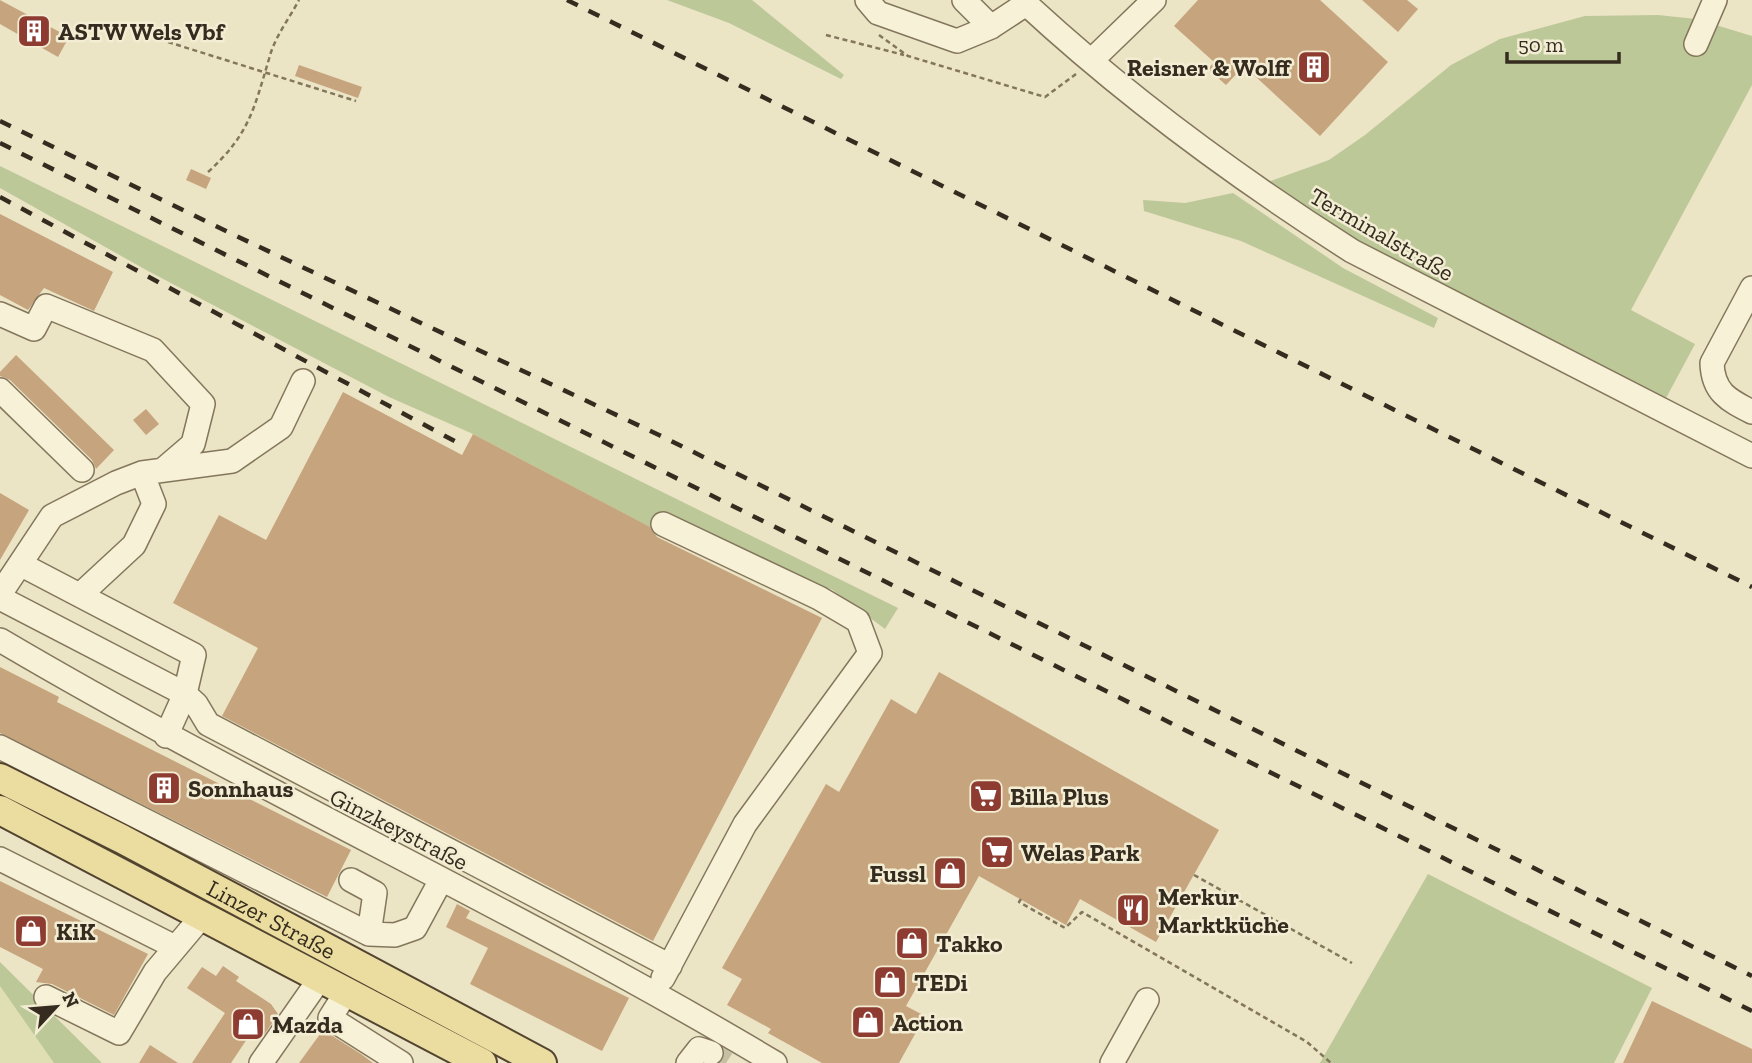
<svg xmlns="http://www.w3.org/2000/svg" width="1752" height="1063" font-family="'Zilla Slab',serif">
<rect width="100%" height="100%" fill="#ebe4c5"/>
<path fill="#e0deb3" d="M0,986L6,991L54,1063H0Z"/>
<path fill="#bdc899" d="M667,0H752L844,75L841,79L729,23Z
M1658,15L1696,19L1752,36V85L1631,310L1695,344L1665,400L1358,242L1265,183L1329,160L1365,135L1451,65L1500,39L1585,16Z
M0,166L898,608L885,629L831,589L789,580L663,511L653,529L473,434L389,397L148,271L0,188Z
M1233,193L1343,268L1438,318L1434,328L1241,241L1144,211L1143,200L1185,203Z
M1428,874L1652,988L1614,1063H1320Z
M0,962L102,1063H54L0,986Z"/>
<path fill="#c6a47d" d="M0,0L69,37L58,57L0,24Z
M1198,0H1320L1388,62L1320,136L1244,66L1226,85L1208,69L1214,62L1174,26Z
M1362,0H1407L1418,9L1398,32Z
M299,65L362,87L358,98L295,76Z
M191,169L211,178L206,189L186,180Z
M0,214L113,272L94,311L44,288L28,310L0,295Z
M16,355L114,450L96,469L92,460L10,380L0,376V372Z
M343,392L462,455L473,434L650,527L657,537L822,618L653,941L222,716L258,648L173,603L219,515L266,540Z
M146,409L159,424L146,435L133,420Z
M0,493L29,510L0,560Z
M0,667L59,697L57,702L351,850L327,897L0,733Z
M939,672L1219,830L1156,942L1080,899L1066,925L979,876L906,1006L925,1016L899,1063H822L768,1033L771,1029L727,1005L742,979L722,968L826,784L839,792L891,699L916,714Z
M0,881L148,954L114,1015L52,984L36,982L43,969L0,947Z
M457,904L470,911L466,918L629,998L602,1051L470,984L488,948L446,927Z
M223,966L239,977L236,981L271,1004L278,1014L262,1038L249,1036L231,1063H192L225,1013L187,988L202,967L216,976Z
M1652,1001L1752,1049V1063H1623Z
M323,1030L361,1054L373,1063H299Z
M150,1045L178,1063H139Z"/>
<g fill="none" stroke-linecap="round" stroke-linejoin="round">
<path stroke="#c7bfa4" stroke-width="23" stroke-dasharray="23 11" stroke-linecap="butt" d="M711,1053L726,1063"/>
<g stroke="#84765c" stroke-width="26">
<path id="minor" d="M867,0L878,13L957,41L991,27L1026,4
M964,0L991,27
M1022,0C1123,94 1236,177 1352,251L1752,456
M1696,44L1715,0
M1092,60L1154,0
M1752,288L1712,363C1713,392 1728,400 1752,412
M0,314L34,329L46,306L153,350L203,404L193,444L165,468
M0,390L82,470
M663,524L819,598L858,621L870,653L745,824L663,978
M20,564L194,655L185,694L166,736
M0,594L52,516L116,483L142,473L232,461L281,427L303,381
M80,595L134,545L154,504L142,473
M0,598L185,694L196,704L208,724L670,966
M0,640C254,790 523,912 775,1063
M0,747L369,934L395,935L415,928L441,880
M0,859L175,947
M351,880L375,893L369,934
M347,991L330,1018L401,1063
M46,997L119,1033L155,972L203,915
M261,1063L321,977
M688,1063L699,1049L711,1053
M1112,1063L1147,1000"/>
</g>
<g stroke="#524430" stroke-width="32">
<g id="major">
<path id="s1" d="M0,778L122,839L542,1063"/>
<path d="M0,810L482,1063"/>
</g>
</g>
<path stroke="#84765c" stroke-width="2.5" stroke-dasharray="5 3.5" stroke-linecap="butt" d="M826,35L904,55
M879,35L908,56L1045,97L1076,74
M168,42L356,101
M208,172C249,135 254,109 269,59C274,38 289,19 299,0
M1194,875L1352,963
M1021,899L1019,902L1065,928L1082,912L1307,1042L1331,1063"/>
<use href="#minor" stroke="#f6f1d7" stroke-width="23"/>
<use href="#major" stroke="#ebdd9f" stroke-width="28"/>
<path stroke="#352c1f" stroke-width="4.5" stroke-dasharray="12 12" stroke-linecap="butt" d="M567,0L1752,587
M0,121L232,234L659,435L1752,976
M0,143L1752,1011
M0,197L460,444"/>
</g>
<defs>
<g id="building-square" transform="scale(1.75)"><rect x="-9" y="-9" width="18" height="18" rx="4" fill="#8e3b31" stroke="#f3edd4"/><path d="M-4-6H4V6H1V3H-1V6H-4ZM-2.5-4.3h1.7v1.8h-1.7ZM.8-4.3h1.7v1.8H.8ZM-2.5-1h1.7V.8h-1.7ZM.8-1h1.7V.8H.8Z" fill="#fff"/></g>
<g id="supermarket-square" transform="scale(1.75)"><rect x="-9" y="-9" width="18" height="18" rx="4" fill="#8e3b31" stroke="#f3edd4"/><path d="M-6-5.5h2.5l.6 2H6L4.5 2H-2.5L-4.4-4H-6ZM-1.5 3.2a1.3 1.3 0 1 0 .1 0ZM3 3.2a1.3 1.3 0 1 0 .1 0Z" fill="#fff"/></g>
<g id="shop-square" transform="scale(1.75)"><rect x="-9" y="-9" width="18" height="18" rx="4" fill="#8e3b31" stroke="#f3edd4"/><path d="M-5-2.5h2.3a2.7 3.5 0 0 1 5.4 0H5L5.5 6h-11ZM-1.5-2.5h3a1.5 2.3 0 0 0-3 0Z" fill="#fff"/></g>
<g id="restaurant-square" transform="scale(1.75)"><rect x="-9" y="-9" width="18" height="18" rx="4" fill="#8e3b31" stroke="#f3edd4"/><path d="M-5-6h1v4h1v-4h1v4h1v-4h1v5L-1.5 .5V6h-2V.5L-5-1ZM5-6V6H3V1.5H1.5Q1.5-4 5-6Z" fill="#fff"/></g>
</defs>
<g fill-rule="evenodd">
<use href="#building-square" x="34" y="31"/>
<use href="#building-square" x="1314" y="67"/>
<use href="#building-square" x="164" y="788"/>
<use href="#supermarket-square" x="986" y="796"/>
<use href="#supermarket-square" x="997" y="852"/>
<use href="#shop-square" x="950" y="873"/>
<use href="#restaurant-square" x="1133" y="910"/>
<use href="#shop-square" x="31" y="931"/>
<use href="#shop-square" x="912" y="943"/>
<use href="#shop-square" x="890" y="982"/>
<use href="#shop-square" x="868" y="1022"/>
<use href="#shop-square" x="248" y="1024"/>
</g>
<g text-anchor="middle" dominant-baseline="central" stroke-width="5" stroke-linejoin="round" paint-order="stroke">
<g font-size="24" font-weight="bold" fill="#352c1f" stroke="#f3edd4" text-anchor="start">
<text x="58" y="31">ASTW Wels Vbf</text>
<text x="1290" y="67" text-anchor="end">Reisner &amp; Wolff</text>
<text x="188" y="788">Sonnhaus</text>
<text x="1010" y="796">Billa Plus</text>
<text x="1021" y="852">Welas Park</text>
<text x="926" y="873" text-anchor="end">Fussl</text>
<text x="1158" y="896">Merkur<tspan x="1158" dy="28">Marktküche</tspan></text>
<text x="56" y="931">KiK</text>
<text x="936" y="943">Takko</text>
<text x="914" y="982">TEDi</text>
<text x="892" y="1022">Action</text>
<text x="272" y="1024">Mazda</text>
</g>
<g font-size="24" fill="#352c1f" stroke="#f3edd4">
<text transform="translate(1382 234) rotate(30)">Terminalstraße</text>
<text transform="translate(399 829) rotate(27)">Ginzkeystraße</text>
<text stroke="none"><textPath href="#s1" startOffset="306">Linzer Straße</textPath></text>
</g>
</g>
<g transform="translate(56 1007) rotate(64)" stroke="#f3edd4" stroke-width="5" paint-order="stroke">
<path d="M0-5L12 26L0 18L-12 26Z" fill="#352c1f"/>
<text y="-10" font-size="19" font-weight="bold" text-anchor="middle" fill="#352c1f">N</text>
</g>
<path d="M1507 52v10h112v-10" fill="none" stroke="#352c1f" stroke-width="3.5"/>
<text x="1518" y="52" font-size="21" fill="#352c1f" stroke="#f3edd4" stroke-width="5" paint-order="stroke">50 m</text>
</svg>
